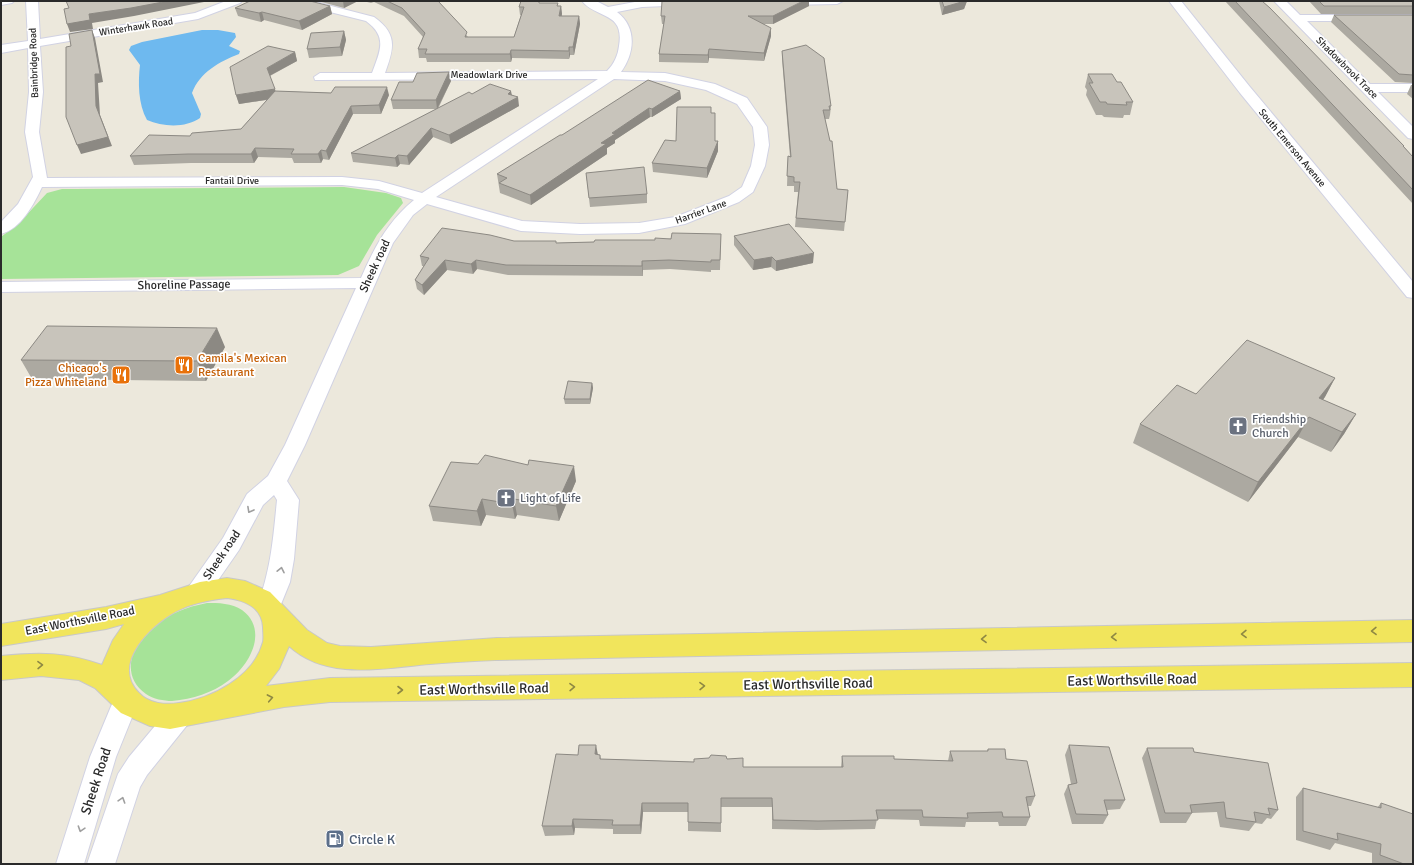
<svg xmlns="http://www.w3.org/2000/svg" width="1414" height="865" font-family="Signika,sans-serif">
<rect width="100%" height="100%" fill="#ece8dc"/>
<path fill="#a6e398" d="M344,187L386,193L401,198L403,203L377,235L359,266L338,275L1,279V237L18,224L47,193L62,189H75Z
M207,603C218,603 232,603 242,610C269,630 250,665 228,681C212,693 193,699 172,701C164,701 153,699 146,694C120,676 131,645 152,627C168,614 186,607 207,603Z"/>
<path fill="#6eb9ef" d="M202,30H218L235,33L236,37L229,46L240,51L239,54C219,62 200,72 192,93L201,114L200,118C186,128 163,127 147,120C138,104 138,82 140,65L129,50L131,46L142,42Z"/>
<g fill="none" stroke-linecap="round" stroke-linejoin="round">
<g stroke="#d1d2e3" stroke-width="2">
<path id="minor" d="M1,1H14L12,3L1,5Z
M26,1H38L40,39L195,13L226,1H242L240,3L198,19L40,46L43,92L39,132L47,178L342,177L379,181L422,193L598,79L315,80L314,77L320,73H372C380,51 388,37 366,21L294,3L292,1H312L374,17C398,34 394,48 385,73L607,71C614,64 618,55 619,46C625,11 596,19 582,1H596L608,7L640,1H695L694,4L690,5L642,7L617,12C637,27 635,53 621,72L665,73L715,84L747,98L767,127L769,145L765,166L753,192L739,202L685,224L639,233L580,234L521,231L427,204L413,215L393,243L305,445L287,481L299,500L294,559L290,582L277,614L269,616L261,614L257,607C271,569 273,540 277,500L274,495L263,505L239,550L205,599L197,601L189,599L185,592L223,538L247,494L268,476L285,445L356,288L1,292V282L361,278C374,248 388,221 414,200L378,189L342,185L42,187C34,204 21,229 1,234V222L18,204L33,177L25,132L29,92L28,48L1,53V45L28,41ZM614,79L665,81L706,90L737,104L753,127L755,145L751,166L742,187L729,196L675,217L639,223L580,224L522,221L436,197Z
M777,1H843L837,4L782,5L778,4Z
M1169,1H1181L1250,87L1413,282V298L1407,297L1240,93Z
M1274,1H1286L1300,15H1413V21H1307L1370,84H1413V92H1378L1413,127V139L1408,138Z
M126,689L135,692L139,700L116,757L84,864H56L90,757L117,692Z
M179,705L188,708L192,716L188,724L147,775L140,787L115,864H87L118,774L129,757L170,708Z"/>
</g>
<g stroke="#c8c8c8" stroke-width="2">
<path id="major" d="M227,578L245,581L270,592L307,630L327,643L340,646L371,647L497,638L1413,620V642L497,660C475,661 452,662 430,664C383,668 327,681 289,646L279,669L266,686L330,678L1413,663V687L330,702L284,707L170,729L150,726L121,713L95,688L79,680L41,676L1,680V656C39,652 66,652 102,665L113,640L124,624L106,629L1,646V624L106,607L160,595L200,582ZM227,598C244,600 262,607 263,627C263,632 264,638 263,642C254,677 211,699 179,703C166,705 149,704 139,693C111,665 148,627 175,612C191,603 209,600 227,598Z"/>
</g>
<use href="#minor" fill="#fff" fill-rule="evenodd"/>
<use href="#major" fill="#f1e55c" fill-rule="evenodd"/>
</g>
<path fill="#aca9a1" d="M318,1H358L344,8Z
M363,1H437L468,37H514L521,15H520L519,7L542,3L559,6H561L562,16H579L580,24L574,55H570L569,59L512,58L511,62H427L426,58H419L418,49L423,37L404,16L374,2L371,3Z
M939,1H967L964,9L942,15Z
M1225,1H1262L1404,146V147L1413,157V204Z
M1309,1H1413V14H1321Z
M330,6L332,14L302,30L264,20L261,22L238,16L235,8Z
M809,6L773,24H764L771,36L764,61L709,58L708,63L659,62V54L664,24H662L661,16Z
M1334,15H1413V83L1395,82L1331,22Z
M344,31L346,40L342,56L309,58L307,49Z
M782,51L831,106L830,115L829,119H825L837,189L848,190L844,231L795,227L798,192H794V186H787L788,156L790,157L782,59Z
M295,52L297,61L270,76L275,91L389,95L381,114H353L329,160L323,159L321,163H294L292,158L258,157L254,163H191L134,165L130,156L190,136L241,129L267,100L239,104L236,95Z
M1088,74L1117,82L1133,102L1130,115H1124L1123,118L1104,117L1102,115H1096L1086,95L1087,90L1085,87Z
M451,81L438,109L472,94L512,95L519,106L451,144L433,137L409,165L400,164L397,167L353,162L351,153L437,109H393L391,100L413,82Z
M1411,85H1413V99L1407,94Z
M680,91L681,99L652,117H650L615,140V143L607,148V154L531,205L500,193L497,174L562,135Z
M711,113L715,141H718V151L707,178L653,172L652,163L676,141Z
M586,173L647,194V203L590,207Z
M721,234L720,270H711V272L670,269L643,270V276L508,275L477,269L473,274L447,270L424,295L417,289L415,280L424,266H422L420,256L514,241H556V243L655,240Z
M734,236L813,263L776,271L771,267L753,270L734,245Z
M225,347L206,381L32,379L21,360Z
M1335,378L1323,400L1356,414L1344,434L1331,452L1298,437L1248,502L1133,443L1140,424L1196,394Z
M592,383L593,388L590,404H565L564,399Z
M576,481L559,521L517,515L515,519L486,515L481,526L433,521L429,506Z
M1069,745L1125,800L1120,809L1107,810L1108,815L1103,824H1072L1064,794L1068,785L1071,784L1065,755Z
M1147,748L1194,752L1278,810L1271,819L1267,818L1262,824L1255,823L1249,831L1220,827L1217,812L1192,813L1186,823H1160L1142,758Z
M988,749L1006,759L1035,796L1031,806H1028L1030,817L1026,826H999L998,822H966L965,827L920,826L919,820L877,819L875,829L817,830L772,829V807H721V832L688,831V812H643L641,834H613V829L575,828L574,835L545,836L542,826L578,755H600L601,759L694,762L727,759L743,767H841L842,756L894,759L948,761L950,751H987Z
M1303,788L1377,808L1381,803L1413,864H1372V853L1335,843L1330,850L1296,840V797Z"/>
<path fill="#8c8983" d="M168,1H209L134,16L92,23L93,29L70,32L67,24L89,14Z
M343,1H358L344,8Z
M803,1H809V6L773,24V16Z
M965,1H967L964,9L942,15L944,7Z
M330,6L332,14L302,30L299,21Z
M561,6L562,14L559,24V16Z
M262,12L264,20L261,22L259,13Z
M579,16L580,24L574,55L573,47Z
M771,28V36L764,61V53Z
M92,30L95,38L103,82L98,83L100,115L112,146L81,154L77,145Z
M344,31L346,40L342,56L340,47Z
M569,47L570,55L569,59Z
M709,49V58L708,63V55Z
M511,50L512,58L511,62L510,54Z
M295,52L297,61L269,76L267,68Z
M449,72L451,81L437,109L436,100Z
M387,87L389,95L381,114L379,105Z
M275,89L277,98L239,104L236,95Z
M511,91L513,100L518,97L519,106L451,144L449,135Z
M680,91L681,99L652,117V109Z
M351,106L353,114L329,160L326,151Z
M649,108L650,117L615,140V143L607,148V154L531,205L530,195L601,143L615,131Z
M431,128L433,137L409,165L407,156Z
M718,141V151L707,178V168Z
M255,148L258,157L254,163L251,154Z
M321,150L323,159L321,163L318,154Z
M398,155L400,164L397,167L395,158Z
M814,253L813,263L776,271V261Z
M772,257L771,267L753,270L754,260Z
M445,260L447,270L424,295L422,285Z
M476,260L477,269L473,274L471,264Z
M642,261L643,270V276L642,266Z
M217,328L225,347L206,381L197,361Z
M1335,378L1325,397L1309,418L1319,398Z
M592,383L593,388L590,404V399Z
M1356,414L1344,434L1331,452L1342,432Z
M1309,417L1298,437L1248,502L1258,482Z
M574,466L576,481L559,521L556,506Z
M482,499L486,515L481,526L477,511Z
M514,499L517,515L515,519L512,504Z
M596,745L598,755L595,754Z
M642,803L643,812L641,834L640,825Z
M573,819L575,828L574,835L572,826Z"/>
<path fill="#c8c4bb" stroke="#8c8983" d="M66,1H168L131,8L89,14L90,20L67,24L64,9L69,8Z
M250,1H310L330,6L299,21L262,12L259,13L235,8Z
M387,1H438L467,32L465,37H514L524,7H519L521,1H539V3H558L557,6H561L559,16H579L573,47H569V51L511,50L510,54H425L427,49H418L425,33L402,8Z
M662,1H803L773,16H748L771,28L764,53L709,49L708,55L659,54L665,16H661Z
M942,1H965L944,7Z
M1235,1H1262L1270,8L1404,146H1403L1413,157V190Z
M1319,1H1413V6H1324Z
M1334,15H1413V75L1399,74Z
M92,30L100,74H95L96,106L108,137L77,145L66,117V47L71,46L69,34Z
M344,31L340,47L307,49L311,33Z
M806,45L824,58L831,106H829L830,110H823L830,141H832L837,189L848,190L845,222L796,218L800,182H794V177L787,176L788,156L791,157L782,51Z
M268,46L295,52L267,68L275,89L236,95L230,67Z
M449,72L436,100H391L399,82H413L417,73Z
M1088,74H1112L1117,82H1121L1133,102H1126L1127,105L1107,104L1106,102H1100L1089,83H1093Z
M648,80L680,91L652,109L649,108L615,131L612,133L615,134L601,143L606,144L530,195L499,183L507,178L497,174L560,135H562Z
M490,84L511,91L508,94L518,97L449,135L431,128L407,156L398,155L395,158L351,153L469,92L472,94Z
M335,87H387L379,105L351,106L326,151L321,150L318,154H291L294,149L255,148L251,154H188L130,156L149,135L190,136L192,133L241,129L275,91L331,93Z
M677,107H711V113H715V141H718L707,168L652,163L665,140L676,141Z
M644,167L647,194L589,198L586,173Z
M789,224L814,253L776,261L772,257L754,260L734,236Z
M442,228L490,235L514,241H556V243L594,242L595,240H655V238L671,239L672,233L721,234L720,260H711V262L669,260L642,261V266L506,265L476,260L471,264L445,260L422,285L415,280L429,258L420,256Z
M47,326L217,328L197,361L21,360Z
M1247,340L1335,378L1319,398L1356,414L1342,432L1309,417L1258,482L1140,424L1177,385L1196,394Z
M568,381L592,383L590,399H564Z
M485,455L528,465L529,460L574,466L556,506L514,499L512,504L482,499L477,511L429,506L451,462L478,464Z
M579,745H596L595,754L600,755V759L694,762V759L709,758L711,755L726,756L727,759L743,758V767H843L842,756H894V759L953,761L950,751H988V749H1005L1006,759L1027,761L1035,796L1026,797L1030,817H1003L1002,812L967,813L968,818L923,817L922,810H876L878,820L818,821L773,820L772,798H721V823L688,822V803H642L640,825H612L613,820L573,819L572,826H542L556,754L578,755Z
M1069,745L1109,747L1125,800H1104L1108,815L1076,814L1068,785L1077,783Z
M1147,748H1193L1194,752L1268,763L1278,810L1268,808L1270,815L1254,812L1256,822L1226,818L1224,802L1190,805L1192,813H1165Z
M1303,788L1381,808V803L1413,814V864H1404L1380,855L1381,844L1337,833L1338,840L1303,831Z"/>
<defs><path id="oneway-chevron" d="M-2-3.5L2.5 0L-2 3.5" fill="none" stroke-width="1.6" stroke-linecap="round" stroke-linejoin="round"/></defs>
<g stroke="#9f9f9f">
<use href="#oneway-chevron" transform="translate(250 510) rotate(119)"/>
<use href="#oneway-chevron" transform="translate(281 570) rotate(-78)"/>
<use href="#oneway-chevron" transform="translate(122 800) rotate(-72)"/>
<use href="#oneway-chevron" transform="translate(81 829) rotate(108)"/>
</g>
<g stroke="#8e8843">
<use href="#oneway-chevron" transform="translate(1374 631) rotate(179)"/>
<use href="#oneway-chevron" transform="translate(1244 634) rotate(179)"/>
<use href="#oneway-chevron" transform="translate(1114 637) rotate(179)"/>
<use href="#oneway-chevron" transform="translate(984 639) rotate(179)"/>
<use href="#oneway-chevron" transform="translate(40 665) rotate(-1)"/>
<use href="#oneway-chevron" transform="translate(702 686) rotate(-1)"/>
<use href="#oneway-chevron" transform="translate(572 687) rotate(-1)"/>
<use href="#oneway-chevron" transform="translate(400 690)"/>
<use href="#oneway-chevron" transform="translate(270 698) rotate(-11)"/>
</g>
<defs>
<g id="restaurant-square" transform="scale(1)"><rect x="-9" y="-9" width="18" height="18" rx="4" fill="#e8710a" stroke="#fff"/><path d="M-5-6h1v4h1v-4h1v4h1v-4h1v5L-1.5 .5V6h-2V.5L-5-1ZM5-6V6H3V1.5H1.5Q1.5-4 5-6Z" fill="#fff"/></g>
<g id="church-square" transform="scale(1)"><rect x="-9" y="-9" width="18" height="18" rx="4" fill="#6b7280" stroke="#fff"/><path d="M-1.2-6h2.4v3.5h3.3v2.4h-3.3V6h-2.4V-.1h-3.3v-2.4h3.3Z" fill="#fff"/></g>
<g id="fuel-square" transform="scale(1)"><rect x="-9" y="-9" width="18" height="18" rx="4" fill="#5c6f8a" stroke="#fff"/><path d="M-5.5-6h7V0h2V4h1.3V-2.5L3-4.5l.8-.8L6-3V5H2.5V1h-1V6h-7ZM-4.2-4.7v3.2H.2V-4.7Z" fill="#fff"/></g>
</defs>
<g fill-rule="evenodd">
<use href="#restaurant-square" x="184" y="365"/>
<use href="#restaurant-square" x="121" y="375"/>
<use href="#church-square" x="1238" y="426"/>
<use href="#church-square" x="506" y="498"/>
<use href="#fuel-square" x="335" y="839"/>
</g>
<g text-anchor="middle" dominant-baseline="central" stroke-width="3.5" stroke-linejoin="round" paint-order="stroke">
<g font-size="10" fill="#2a2a2a" stroke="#fff">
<text transform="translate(136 27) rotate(-9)">Winterhawk Road</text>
<text transform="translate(34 63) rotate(-92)">Bainbridge Road</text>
<text transform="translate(1347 68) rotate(45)">Shadowbrook Trace</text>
<text x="489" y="75">Meadowlark Drive</text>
<text transform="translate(1292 148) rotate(50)">South Emerson Avenue</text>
<text x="232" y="181">Fantail Drive</text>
<text transform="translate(701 212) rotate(-20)">Harrier Lane</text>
</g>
<g font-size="12" fill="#2a2a2a" stroke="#fff">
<text transform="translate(375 266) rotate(-65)">Sheek road</text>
<text transform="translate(184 285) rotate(-1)">Shoreline Passage</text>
<text transform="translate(222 555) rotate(-56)">Sheek road</text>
<text transform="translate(80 621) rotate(-11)">East Worthsville Road</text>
</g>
<g font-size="12" fill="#c56008" stroke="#fff" text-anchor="start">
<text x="198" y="358">Camila's Mexican<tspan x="198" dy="14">Restaurant</tspan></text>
<text x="107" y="368" text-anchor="end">Chicago's<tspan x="107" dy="14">Pizza Whiteland</tspan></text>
</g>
<g font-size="12" fill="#5b616d" stroke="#fff" text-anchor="start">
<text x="1252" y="419">Friendship<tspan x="1252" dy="14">Church</tspan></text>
<text x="520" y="498">Light of Life</text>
</g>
<g font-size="14" fill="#2a2a2a" stroke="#fff">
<text transform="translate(1132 680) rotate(-1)">East Worthsville Road</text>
<text transform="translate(808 684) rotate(-1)">East Worthsville Road</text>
<text transform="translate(484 689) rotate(-1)">East Worthsville Road</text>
<text transform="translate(96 781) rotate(-72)">Sheek Road</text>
</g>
<g font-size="14" fill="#4e5e75" stroke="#fff" text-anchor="start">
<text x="349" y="839">Circle K</text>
</g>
</g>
<rect width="1414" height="865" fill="none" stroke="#2a2a2a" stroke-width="4"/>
</svg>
